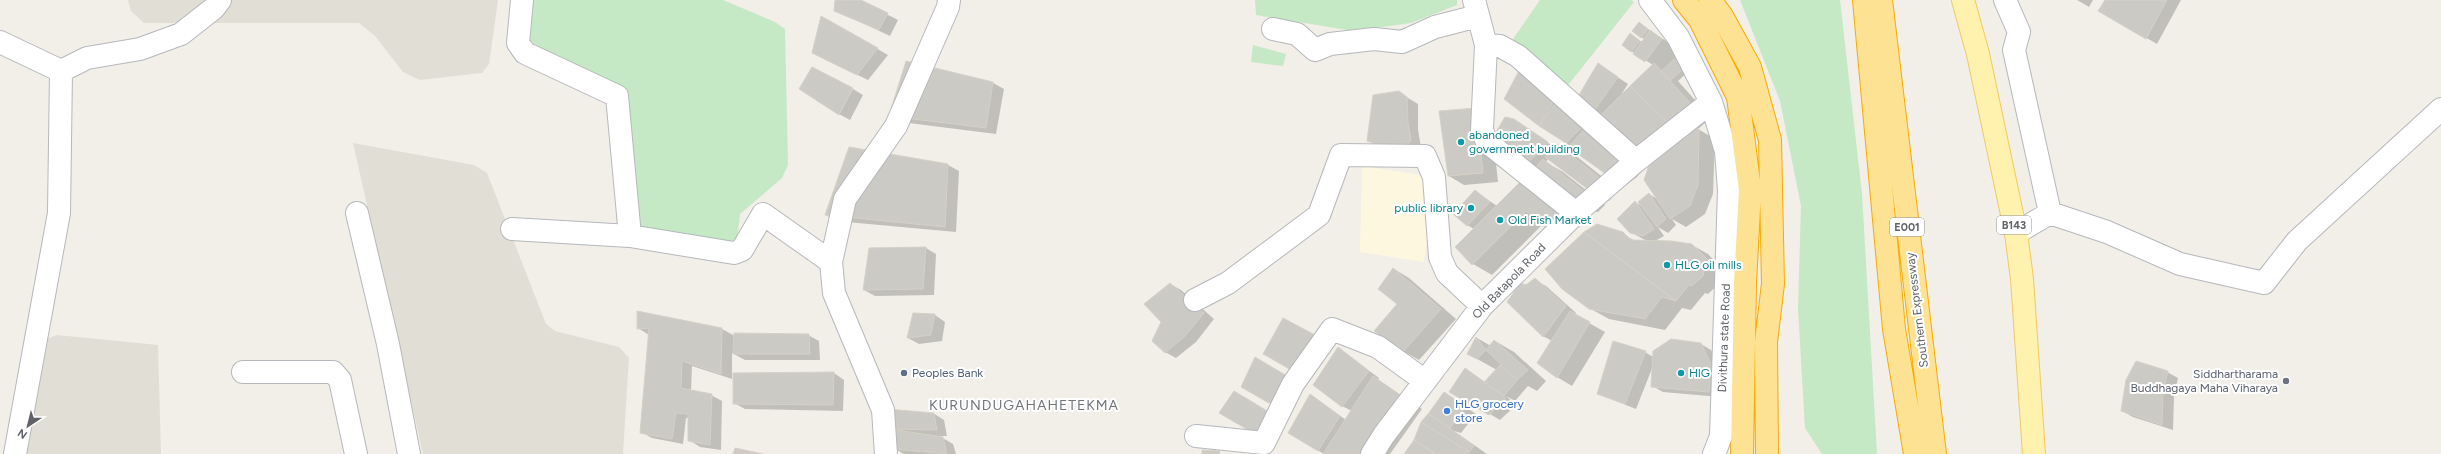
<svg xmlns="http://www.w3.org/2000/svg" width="2441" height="454" font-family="Figtree,sans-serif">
<rect width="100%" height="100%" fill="#f1efe8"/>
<path fill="#fef7e0" d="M1362,166L1434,177L1424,262L1360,252Z"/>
<path fill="#e1ded6" d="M128,0H498L489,64L482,73L420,80L403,72L375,36L359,23H144L131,11Z
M353,143L474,165L487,173L546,324L555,331L619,347L629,358L623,454H423Z
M57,335L158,345L161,454H26L46,339Z"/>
<path fill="#c5e8c5" d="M530,0H723L775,22L785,29L788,165L782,178L740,214L737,241L732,245L642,228L637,223L620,87L536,46L526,35Z
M1255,0H1457V5L1411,23L1353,31L1256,15Z
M1540,0H1631L1634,2L1565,89L1511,42Z
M1740,0H1840L1862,194L1877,454H1822L1805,428L1798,309L1801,206L1780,101Z
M1253,45L1286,54L1283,66L1251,62Z"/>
<path fill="#0003" d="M836,0H859L898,20L890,36L835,10Z
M2077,0H2093L2089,7Z
M2106,0H2181L2157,44L2100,11Z
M822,17L888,55L868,80L824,59Z
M1639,23L1669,43L1691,69L1678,81L1711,118L1698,129L1715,139L1713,194L1705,214L1686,227L1672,219L1676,225L1668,233L1658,227L1664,236L1655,241L1692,245L1708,254L1724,271L1719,284L1708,294L1705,293L1691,310L1682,308L1665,330L1609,319L1589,308L1622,233L1635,241H1647L1630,232L1635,202L1643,207L1649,194L1659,200L1652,160L1629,144L1602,115L1594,111L1598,64L1628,84L1619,98L1653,65L1631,51L1630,35L1642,42L1644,39L1633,31Z
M907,63L993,83L1004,89L996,134L901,122Z
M1521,69L1645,167L1637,177L1626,185L1607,173L1506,99Z
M853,89L863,95L850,120L839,114Z
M1398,92L1418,104V130L1421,147H1379L1368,140Z
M1491,118L1498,182L1464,185L1449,176Z
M1514,120L1554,147L1556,145L1576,156L1619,190L1609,201L1589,189L1549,158L1546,162L1563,172L1605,205L1598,212L1589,211L1527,164Z
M850,148L948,165L959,171L956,232L836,221L826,215Z
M1523,180L1580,223L1566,239L1543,224L1492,275L1473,264L1456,247L1474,229L1467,225L1475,191L1497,206Z
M926,248L936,254L934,295L875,296L864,290Z
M1394,269L1409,278L1456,319L1419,360L1403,351Z
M1535,280L1546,286L1576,313L1575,315L1605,332L1572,386L1557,377L1552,341L1543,336L1527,286Z
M1170,284L1181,290L1214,319L1196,342L1176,358L1165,352L1162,322Z
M638,312L722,329L735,336L808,335L819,341L820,360H745L732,353V379L692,366L691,391L711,395L722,401L721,450L700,447L689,440V418H686L683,444L652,438L641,432L649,335L638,328Z
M914,314L935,315L945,322L942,341L919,344L908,338Z
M1477,338L1491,346L1495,341L1514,352L1546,381L1537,391L1528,386L1515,401L1506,396L1516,405L1500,420L1451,391L1466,369L1485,382L1497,370L1468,354Z
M1701,344L1711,350L1722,372L1720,397L1663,392L1652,386L1653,366L1636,409L1598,394L1645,352L1653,357Z
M1338,348L1379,378L1378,380L1422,409L1390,454H1324L1289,433L1311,395L1346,420L1352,411L1342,406Z
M2167,372L2178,378L2174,397L2173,430L2133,417L2122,411Z
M834,373L844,380L843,411L745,409L734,403Z
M1297,383L1280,409L1243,387Z
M1445,393L1476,414L1461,433L1454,431L1487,454H1406Z
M887,410L933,413L944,420L947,436H939L953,444L956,454H904L895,449Z"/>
<path fill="#cccac5" stroke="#d6d1c6" d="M835,0H861L888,13L879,30L834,11Z
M2105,0H2167L2146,39L2098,11Z
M821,16L878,48L857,75L812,53Z
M1639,22L1648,29L1641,38L1632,31Z
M1650,30L1662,39L1645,62L1633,54Z
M1630,33L1640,41L1631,52L1622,45Z
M1678,56L1686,66L1670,81L1661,71Z
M906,61L993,82L986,128L889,116Z
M1598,63L1618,77L1594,111L1576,100Z
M1654,63L1693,106L1670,125L1630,86Z
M812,67L853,88L839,115L799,89Z
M1521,67L1559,92L1539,126L1504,99Z
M1630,86L1670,125L1644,148L1628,145L1598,118Z
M1399,91L1407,97L1408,123L1411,140L1402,152L1367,141L1373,95Z
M1556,102L1585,124L1566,143L1539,126Z
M1476,108L1483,173L1448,176L1439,111Z
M1505,117L1514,119L1548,142L1526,165L1493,137Z
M1686,126L1699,129L1698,185L1690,206L1670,219L1644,180L1651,159Z
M1587,127L1626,155L1606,174L1568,147Z
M1556,143L1601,179L1589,190L1545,157Z
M849,147L948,164L945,227L825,215Z
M1543,159L1586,193L1578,201L1532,171Z
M1523,179L1561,211L1546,228L1526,211L1472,265L1455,247Z
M1475,190L1490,202L1467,226L1453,214Z
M1649,193L1666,219L1657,227L1638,202Z
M1635,201L1654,229L1643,236L1630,233L1617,219Z
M1597,224L1623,232L1631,240L1671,241L1692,244L1709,261L1703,270L1704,275L1692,286L1689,285L1676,301L1584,232Z
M1584,232L1676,301L1662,297L1645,319L1589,309L1562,289L1545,269Z
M926,247L923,289L863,290L869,248Z
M1393,268L1441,309L1403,352L1374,331L1397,304L1378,289Z
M1535,278L1566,306L1543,337L1507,302L1520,283L1526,285Z
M1170,283L1204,313L1185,336L1165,353L1152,341L1161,322L1144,304Z
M637,311L722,328L721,374L682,361L681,388L712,394L710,445L688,441V414L676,413L672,439L640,433L649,328L637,329Z
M1570,311L1590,322L1557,378L1537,363Z
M913,313L935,314L931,335L907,338Z
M1283,318L1315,335L1293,371L1263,354Z
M734,333L809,334L810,354H733Z
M1476,337L1486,350L1477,359L1467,354Z
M1671,339L1701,343L1711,365L1709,392L1651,387L1653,351Z
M1494,340L1528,370L1517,380L1486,350Z
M1613,341L1646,351L1625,404L1597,394Z
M1338,347L1369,371L1342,407L1313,385Z
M1255,357L1287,376L1269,403L1241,387Z
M2136,361L2168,371L2163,391L2162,425L2121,411L2126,380Z
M1500,365L1517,380L1504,396L1484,382Z
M1465,368L1506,398L1489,415L1449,392Z
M834,372L833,405L733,404V373Z
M1373,376L1403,397L1363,454H1323Z
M1234,391L1269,412L1255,434L1219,413Z
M1444,392L1466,407L1450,428L1428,414Z
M1310,394L1340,416L1318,451L1288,433Z
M886,409L934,413L937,430L889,429Z
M1428,414L1444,424L1474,446L1469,452L1421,422Z
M1421,422L1469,452L1467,454H1436L1414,440Z
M889,429L943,437L947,454L894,449Z
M1414,440L1436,454H1404Z
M735,448L763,454H733Z
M1202,450L1220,451L1219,454H1202Z"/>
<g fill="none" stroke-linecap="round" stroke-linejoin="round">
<g stroke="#b5b8bc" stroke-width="24">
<path id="minor" d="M522,0L518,43L525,53L617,96L630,236
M1474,0L1486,45L1482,130L1487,142L1576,213
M1650,0L1678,37L1711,102L1726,151L1729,190L1721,436L1714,454
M2005,0L2019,32L2014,50L2050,213
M1273,29L1297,34L1315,50L1330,44L1374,39L1402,42L1435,27L1478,16
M0,42L61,71
M1486,45L1500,46L1518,56L1636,161
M357,213L388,344L409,454
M512,229L630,236L734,253L742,250L763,214L831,262
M2016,233L2050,213L2107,232L2180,264L2264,283L2297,241L2441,109
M1195,300L1228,283L1319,215L1341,155L1425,156L1434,177L1440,257L1447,273L1482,306
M243,372H333L340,380L356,454
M1196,436L1264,443L1293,384L1332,329L1378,347L1425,381
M15,454L59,213L61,71L87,58L140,49L181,34L214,8L220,0
M886,454L883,410L834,293L831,262L845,199L896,126L948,7L949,0
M1372,454L1384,435L1482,306L1576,213L1636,161L1711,102"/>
</g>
<g stroke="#f2c960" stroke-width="24">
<path id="major" d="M1963,0L1978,54L2016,233L2022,279L2034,454"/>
</g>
<g stroke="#f9ab00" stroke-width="24">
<path id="highway" d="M1684,0L1700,20L1738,97L1750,190L1745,283L1742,454
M1710,0L1722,16L1750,67L1770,140L1773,284L1766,342L1767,454
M1864,0L1894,329L1915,454
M1881,0L1935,454"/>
</g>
<use href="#minor" stroke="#fff" stroke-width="22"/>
<use href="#major" stroke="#fff2af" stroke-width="22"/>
<use href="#highway" stroke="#fde293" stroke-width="22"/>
</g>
<g fill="#0f9aa8" stroke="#fff" stroke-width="1.5">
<circle cx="1461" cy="142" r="4"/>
<circle cx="1471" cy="208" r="4"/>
<circle cx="1500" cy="220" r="4"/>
<circle cx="1667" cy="265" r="4"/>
<circle cx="1681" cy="373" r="4"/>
</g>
<circle fill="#5c6f8a" stroke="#fff" stroke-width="1.5" cx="904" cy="373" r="4"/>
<circle fill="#6b7280" stroke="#fff" stroke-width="1.5" cx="2286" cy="381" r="4"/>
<circle fill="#3f7fe0" stroke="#fff" stroke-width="1.5" cx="1447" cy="411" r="4"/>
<g text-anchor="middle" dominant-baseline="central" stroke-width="4" stroke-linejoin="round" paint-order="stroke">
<g fill="#fff" stroke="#8f9295" stroke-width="1">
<rect x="1997" y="216" width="34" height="18" rx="3"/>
<rect x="1890" y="218" width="34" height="18" rx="3"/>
</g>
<g font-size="11" font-weight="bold" fill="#5f6368">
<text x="2014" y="225">B143</text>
<text x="1907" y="227">E001</text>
</g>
<g font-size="12" fill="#0d838f" stroke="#fff" text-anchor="start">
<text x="1469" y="135">abandoned<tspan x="1469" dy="14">government building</tspan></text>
<text x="1463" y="208" text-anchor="end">public library</text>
<text x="1508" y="220">Old Fish Market</text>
<text x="1675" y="265">HLG oil mills</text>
<text x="1689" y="373">HlG</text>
</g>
<g font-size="12" fill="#5f6368" stroke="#fff">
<text transform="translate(1509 281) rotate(-46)">Old Batapola Road</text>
<text transform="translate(1917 310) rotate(-97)">Southern Expressway</text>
<text transform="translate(1724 338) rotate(-88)">Divithura state Road</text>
</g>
<g font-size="12" fill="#4e5e75" stroke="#fff" text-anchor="start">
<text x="912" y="373">Peoples Bank</text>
</g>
<g font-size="12" fill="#5b616d" stroke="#fff" text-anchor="end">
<text x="2278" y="374">Siddhartharama<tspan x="2278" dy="14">Buddhagaya Maha Viharaya</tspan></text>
</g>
<g font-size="12" fill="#366cbe" stroke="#fff" text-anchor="start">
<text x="1455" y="404">HLG grocery<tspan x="1455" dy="14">store</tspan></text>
</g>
<g font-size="14" letter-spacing="1" fill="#70757a" stroke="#fff">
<text x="1024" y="405">KURUNDUGAHAHETEKMA</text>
</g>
</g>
<g transform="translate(28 426) rotate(215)" stroke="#ffffff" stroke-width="3" paint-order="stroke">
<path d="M0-3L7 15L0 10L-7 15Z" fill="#5f6368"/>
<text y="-6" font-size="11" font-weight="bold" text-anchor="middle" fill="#5f6368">N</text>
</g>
</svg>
